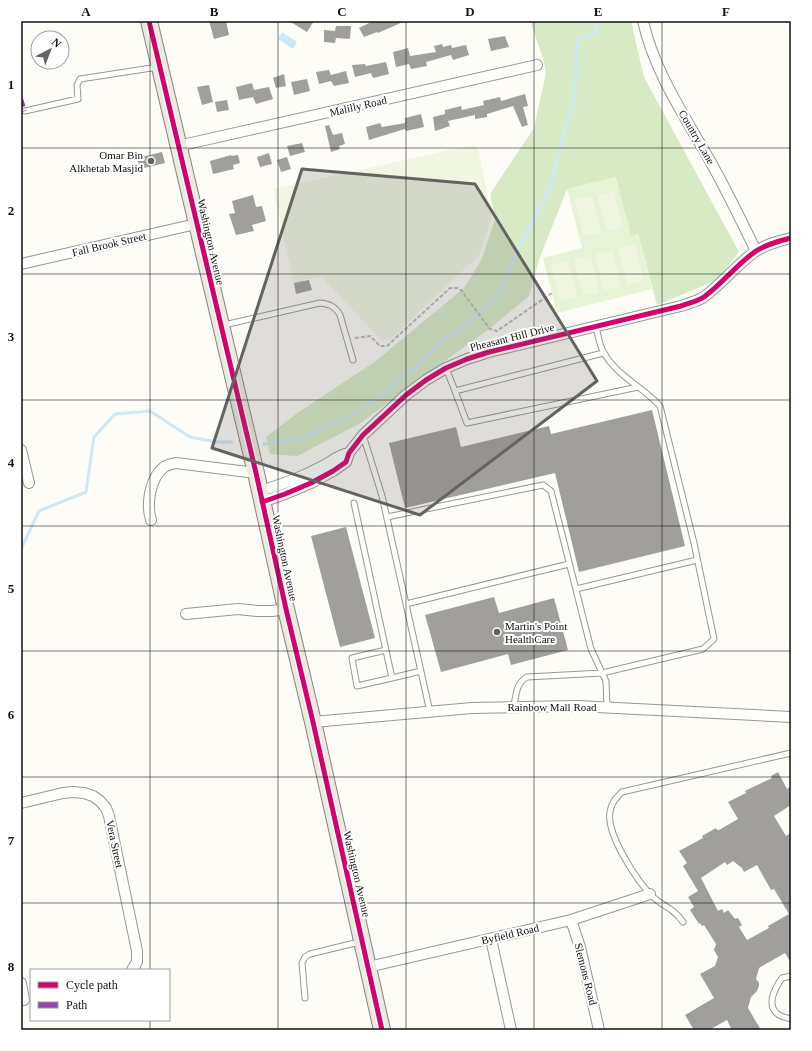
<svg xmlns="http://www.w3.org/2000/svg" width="812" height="1051" font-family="'Times New Roman',serif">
<rect width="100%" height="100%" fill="#fdfcf7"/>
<path fill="#e7f3d7" d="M616,177L631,235L638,234L652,289L557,313L543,258L582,248L567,189Z"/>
<path fill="#d8eac5" d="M530,21H631L644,77L739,252L717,280L657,305L638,234L631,236L616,177L567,189L540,257L529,296L493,326L359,424L297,456L270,454L266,437L296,414L376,361L464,288L482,259L495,219L490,194L534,128L546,73L543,58Z"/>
<path fill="#f0f6e1" d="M473,145L478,149L492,217L479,255L390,340L382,341L321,276L294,283L273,189Z
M614,191L623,227L607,231L597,195Z
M592,196L601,232L584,236L575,200Z
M635,245L644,281L627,285L618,249Z
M612,250L621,286L604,291L595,254Z
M591,256L599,292L583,296L574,260Z
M568,261L577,297L560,301L551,265Z"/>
<path fill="#cde8f7" d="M282,32L297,42L293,49L278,39Z"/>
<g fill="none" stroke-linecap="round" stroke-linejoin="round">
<path stroke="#cde8f7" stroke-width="3" d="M264,444L302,438L364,409L418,365L443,340L464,327L499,295L517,252L548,192L575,94L577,40L598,33L595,21
M21,549L39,511L86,492L94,437L115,414L150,411L190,437L216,442H232"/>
</g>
<path fill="#a19f9c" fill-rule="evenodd" d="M209,21H226L229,35L214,39Z
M289,21H314L307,32Z
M373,21H405L378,33L377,32L364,37L359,28Z
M336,26H351L350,39L336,38L335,43L324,42V30L335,31Z
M505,36L509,47L491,51L488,39Z
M442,44L443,47L451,45L452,48L466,45L469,55L453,60L451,55L426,62L427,66L411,69L409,64L396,67L393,52L408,48L410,56L436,52L434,46Z
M386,62L389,74L373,78L371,73L355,77L352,65L365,64L366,66Z
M329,70L331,75L346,71L349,83L334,86L331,81L319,84L316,72Z
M284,74L286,86L276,88L273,78Z
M307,79L310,91L294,95L291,82Z
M252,83L254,90L269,87L273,99L256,104L253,97L239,100L236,87Z
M209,85L213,102L202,105L197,87Z
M525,94L528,106L523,107L528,125L522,127L513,106L487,114V117L475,119V115L448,121L450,126L435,131L433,117L445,114V110L461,106L462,110L484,105L483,101L500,97L501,101Z
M227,100L229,110L217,112L215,102Z
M421,114L424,127L406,131L405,129L369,140L366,127L380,123L382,127L405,123V118Z
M329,125L333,135L342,133L345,144L339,146L340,149L331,152L325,126Z
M302,143L305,152L290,156L287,146Z
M162,152L165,163L140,169L137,158Z
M269,153L272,164L260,167L257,157Z
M231,155V156L238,155L240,163L233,165L234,169L213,174L210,161Z
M287,157L291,169L281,172L277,160Z
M253,195L256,207L262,206L266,221L252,225L254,231L236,235L229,214L235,213L232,201Z
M309,280L312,290L296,294L294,283Z
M652,410L685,546L579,572L555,473L405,508L389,443L456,427L461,447L549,426L551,434Z
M346,527L375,638L340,647L311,536Z
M494,597L499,613L554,598L568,650L511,665L508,654L441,672L425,615Z
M778,772L787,789L791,786V805L774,816L786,836L791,833V963L785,953L759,968L756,979L759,983V986L757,991L751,997L748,1008L761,1030H732L727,1020L709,1030H694L685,1015L714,998L700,974L715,966L718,957L714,950L716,944L704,925L702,926L700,923L699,924L690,910L694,907L688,897L698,891L683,866L687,863L679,851L703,838L702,836L716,828L717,830H719L738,819L728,802L746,793L745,791L772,778L771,776ZM733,861L742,868L744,872L757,865L771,890L774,889L789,914L768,926L769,928L747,940L739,927L742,925L738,918L735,919L728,910L724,913L722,909L718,911L701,878L725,862L727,865Z"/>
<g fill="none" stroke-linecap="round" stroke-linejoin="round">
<g stroke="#979795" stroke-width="7">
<path id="lane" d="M25,111L78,99L77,85L80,79L158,67
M224,325L320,303C329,304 335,306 340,315L353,360
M446,368L455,391L603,353
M455,391L467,423L638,387
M363,435L382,496L430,712
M354,503L392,678L421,671
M387,517L543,485L551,491L591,649L606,681L607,707
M576,589L697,560
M406,604L569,564
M386,650L352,658L357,686L392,678
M514,706C516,695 516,683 527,677L602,673L703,649L714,639L694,543L660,406C643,387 617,376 604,353C599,345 598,335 596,326
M683,922C673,907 663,907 652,896C637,881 606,834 610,812C611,803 616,798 622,792L791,753
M791,976L782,978C775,988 765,1006 779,1015C782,1017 788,1018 791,1019
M305,998L302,963L305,957L310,954L359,942"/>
</g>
<g stroke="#979795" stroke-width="12">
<path id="street" d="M643,21C654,71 684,115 709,159C726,189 741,220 756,251
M178,146L537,65
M21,264L196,224
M21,450L29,483
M260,491C281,485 302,477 321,467C331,462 338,455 349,453
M262,502L285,494L311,483L333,471L346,462L349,453L363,435L406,395L426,380L446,368L467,359L489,352L681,306C689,303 698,301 704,297C723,283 737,264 756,251C767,244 779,241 791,238
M151,520C146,504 150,478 164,467C167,465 172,464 176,463L256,473
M186,614L238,609L257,611H272L286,609
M313,722L472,708L577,706L791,717
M21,803L63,793L73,792L84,793L93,796L100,801L106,808L109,816L137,951V962L132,970
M571,920L580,947L599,1030
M491,939L511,1030
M368,967L571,920L650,894
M21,983L24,1000"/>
</g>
<g stroke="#858482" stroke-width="18">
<path id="primary" d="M149,21L256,473L286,609L313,722L382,1030"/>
</g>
<path stroke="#b9b9b8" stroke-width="2" stroke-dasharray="4 2" stroke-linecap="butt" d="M355,338L370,336L380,346H387L450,288H457L461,290L490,329L497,331L552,293"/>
<use href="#lane" stroke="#fffffe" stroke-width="5"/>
<use href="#street" stroke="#fffffe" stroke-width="10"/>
<use href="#primary" stroke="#ede9dc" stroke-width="16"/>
<path stroke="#8e44ad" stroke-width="4" stroke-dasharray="8 4" stroke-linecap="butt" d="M21,99L25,111"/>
<g stroke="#fff" stroke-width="8">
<path id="cycleway" d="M149,21L256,473L286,609L313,722L382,1030
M262,502L285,494L311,483L333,471L346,462L349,453L363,435L406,395L426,380L446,368L467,359L489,352L681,306C689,303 698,301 704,297C723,283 737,264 756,251C767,244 779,241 791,238"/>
</g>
<use href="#cycleway" stroke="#d6006c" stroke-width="5"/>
</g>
<path fill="#646362" fill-opacity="0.2" stroke="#646362" stroke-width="3" stroke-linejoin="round" d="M302,169L475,184L597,381L420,515L212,448Z"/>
<path fill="none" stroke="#111" stroke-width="1" stroke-opacity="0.55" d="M150,21V970M278,21V1030M406,21V1030M534,21V1030M662,21V1030M21,148H791M21,274H791M21,400H791M21,526H791M21,651H791M21,777H791M21,903H791M150,1020V1030"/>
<g fill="#646362" stroke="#fff" stroke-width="1.5">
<circle cx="151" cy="161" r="4"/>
<circle cx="497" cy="632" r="4"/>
</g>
<g text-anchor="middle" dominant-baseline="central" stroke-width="4" stroke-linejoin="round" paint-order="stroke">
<g font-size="11" fill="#111" stroke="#fff">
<text transform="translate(358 106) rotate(-13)">Malilly Road</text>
<text transform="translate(697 137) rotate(60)">Country Lane</text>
<text transform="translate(211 242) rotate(77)">Washington Avenue</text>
<text transform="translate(109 244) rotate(-13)">Fall Brook Street</text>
<text transform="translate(512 337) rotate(-14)">Pheasant Hill Drive</text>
<text transform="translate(285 558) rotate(78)">Washington Avenue</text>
<text x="552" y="707">Rainbow Mall Road</text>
<text transform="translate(115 844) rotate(78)">Vera Street</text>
<text transform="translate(357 874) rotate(77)">Washington Avenue</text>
<text transform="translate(510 934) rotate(-13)">Byfield Road</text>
<text transform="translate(586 974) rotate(76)">Slemons Road</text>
</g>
<g font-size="11" fill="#111" stroke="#fff" text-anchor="end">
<text x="143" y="155">Omar Bin<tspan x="143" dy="13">Alkhetab Masjid</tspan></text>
<text x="505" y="626" text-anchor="start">Martin's Point<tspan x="505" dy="13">HealthCare</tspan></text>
</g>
</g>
<rect width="812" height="1051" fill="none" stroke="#ffffff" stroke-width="44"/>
<rect x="30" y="969" width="140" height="52" fill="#ffffff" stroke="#a0a0a0"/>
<rect x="38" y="982" width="20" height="6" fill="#d6006c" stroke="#a0a0a0"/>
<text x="66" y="989" font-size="12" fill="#111111">Cycle path</text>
<rect x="38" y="1002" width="20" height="6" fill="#8e44ad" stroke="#a0a0a0"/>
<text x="66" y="1009" font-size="12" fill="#111111">Path</text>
<g transform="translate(50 50) rotate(42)"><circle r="19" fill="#ffffff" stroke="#a0a0a0"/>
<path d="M0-3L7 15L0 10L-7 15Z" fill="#646362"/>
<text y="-6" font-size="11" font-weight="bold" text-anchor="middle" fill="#111111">N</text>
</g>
<rect x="22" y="22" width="768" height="1007" fill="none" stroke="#111" stroke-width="1.5"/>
<g font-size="13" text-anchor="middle" font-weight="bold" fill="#111">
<text x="86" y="16">A</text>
<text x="214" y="16">B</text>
<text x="342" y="16">C</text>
<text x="470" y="16">D</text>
<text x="598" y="16">E</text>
<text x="726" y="16">F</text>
<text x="11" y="89">1</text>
<text x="11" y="215">2</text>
<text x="11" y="341">3</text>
<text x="11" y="467">4</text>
<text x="11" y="593">5</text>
<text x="11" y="719">6</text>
<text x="11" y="845">7</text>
<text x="11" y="971">8</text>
</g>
</svg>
